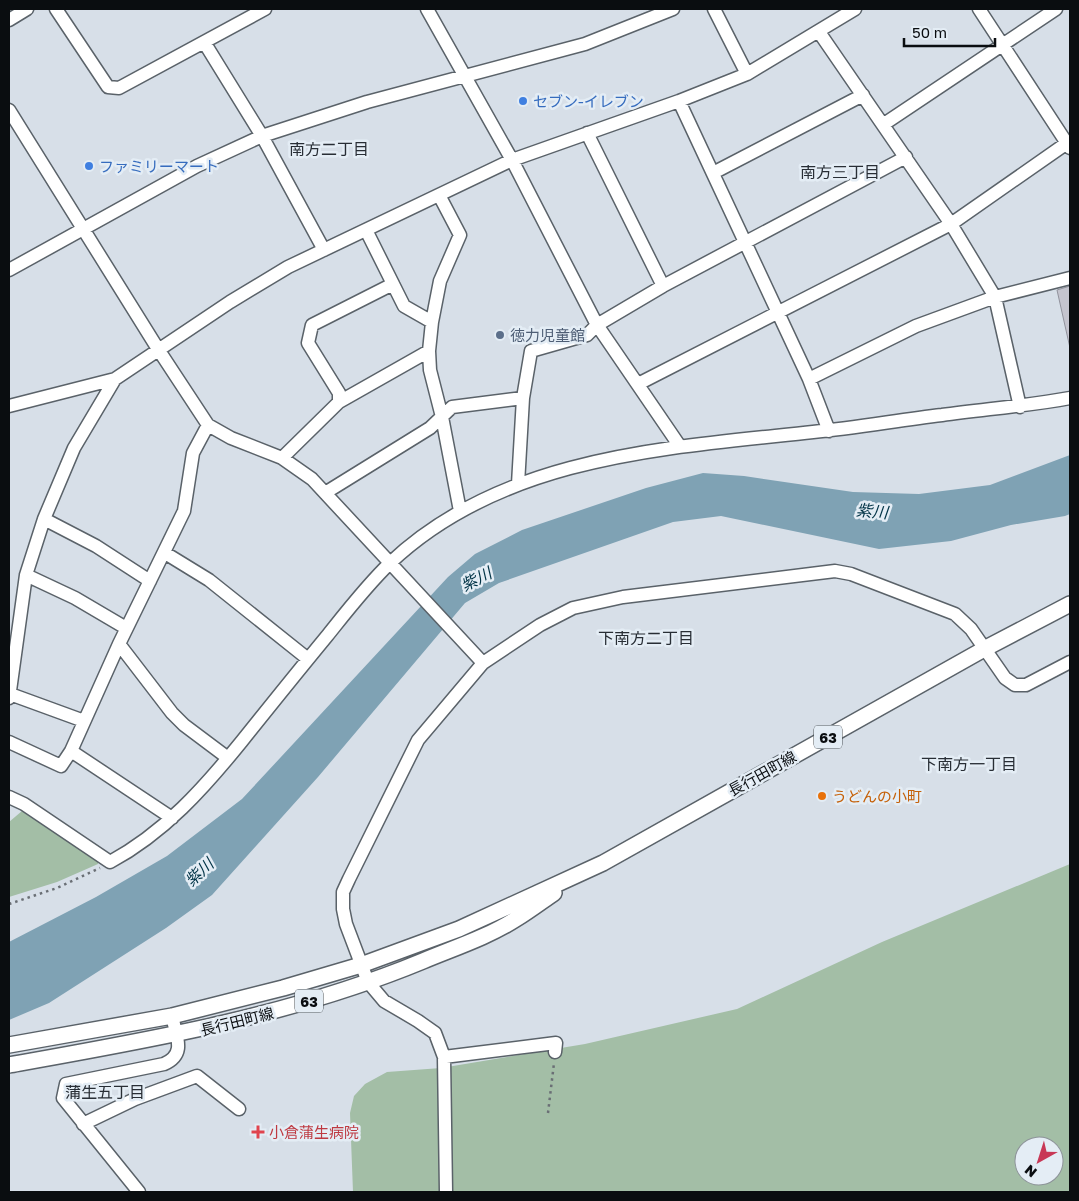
<svg xmlns="http://www.w3.org/2000/svg" width="1079" height="1201" font-family="'Golos Text','Noto Sans JP',sans-serif">
<rect width="100%" height="100%" fill="#d7dfe8"/>
<path fill="#a3bea6" fill-rule="evenodd" d="M22,811L98,860V864L57,882L9,897V822Z
M1070,864V1192H353L350,1113L354,1096L365,1084L387,1072L441,1068L585,1044L737,1009L882,942ZM1024,1146H1054V1176H1024Z"/>
<path fill="#7fa2b4" d="M1070,455V514L1065,516L1011,525L951,541L879,549L721,516L673,522L499,583L465,603L318,777L212,895L166,928L49,1003L9,1020V942L96,897L167,856L242,799L448,577L475,554L522,530L646,488L703,473L744,476L853,492L919,494L990,485Z"/>
<path fill="#c4c4ce" stroke="#91929c" d="M1070,286V348L1057,290Z"/>
<g fill="none" stroke-linecap="round" stroke-linejoin="round">
<g stroke="#5a6269" stroke-width="15">
<path id="minor" d="M56,9L108,87L119,88L265,9
M427,9L512,160L597,325L679,445
M714,9L747,74
M979,9L1070,148
M9,20L27,9
M819,32L951,224L995,297L1020,407
M204,42L262,136L324,250
M679,101L809,379L829,431
M9,110L158,349L208,425L231,438L282,458L312,479L483,663
M884,124L1056,9
M587,133L663,286
M713,173L863,95
M439,195L460,235L440,281L432,322L429,351L430,370L442,417L460,511
M366,230L404,306L432,322
M9,270L197,166L262,136L367,102L585,44L673,9
M809,379L916,326L995,297L1070,278
M638,384L951,224L1067,143
M339,402L429,351
M9,406L115,379L230,302L288,267L512,160L679,101L747,74L855,9
M282,458L339,402V393L308,343L312,325L393,284
M518,484L523,398L531,351L587,335L597,325L663,286L906,157
M325,493L430,428L452,407L523,398
M44,519L96,546L150,581
M165,553L209,580L308,659
M26,575L75,598L126,628
M119,644L172,713L184,725L228,758
M10,694L84,721
M9,698L26,575L44,519L74,448L115,379
M9,742L61,766L71,751L119,644L184,511L193,453L208,425
M71,751L172,818
M9,797L24,804L110,862C164,833 204,788 242,741C270,706 299,670 327,636C347,611 367,585 390,563C503,456 666,448 813,432C856,428 899,420 942,415C985,409 1027,406 1070,398
M444,1057L556,1043L555,1052
M83,1124L135,1099L197,1076L239,1109
M139,1192L63,1098L66,1084L164,1064C187,1054 176,1036 172,1016
M446,1192L444,1057L435,1033L418,1021L384,1001L368,982L346,924L343,909V892L349,879L418,740L483,663L540,625L573,608L623,597L835,571L851,574L955,614L971,629L1005,678L1015,685H1026L1070,662"/>
</g>
<g stroke="#5a6269" stroke-width="18">
<path id="major" d="M9,1045L172,1016L283,988L361,965L459,929L603,863L986,648L1070,604
M9,1065C150,1040 290,1016 423,961C454,948 488,937 516,919C529,911 541,902 554,893"/>
</g>
<path stroke="#6a6f75" stroke-width="2.5" stroke-dasharray="2.5 4" stroke-linecap="butt" d="M9,904L57,888L100,868
M548,1113L554,1063"/>
<use href="#minor" stroke="#fff" stroke-width="12"/>
<use href="#major" stroke="#fff" stroke-width="15"/>
</g>
<g fill="#3f7fe0" stroke="#e4edf5" stroke-width="2">
<circle cx="523" cy="101" r="5"/>
<circle cx="89" cy="166" r="5"/>
</g>
<circle fill="#5c6f8a" stroke="#e4edf5" stroke-width="2" cx="500" cy="335" r="5"/>
<circle fill="#e8710a" stroke="#e4edf5" stroke-width="2" cx="822" cy="796" r="5"/>
<path fill="#e0444e" stroke="#e4edf5" stroke-width="2" d="M255.5 1124.5h5v5h5v5h-5v5h-5v-5h-5v-5h5z"/>
<g text-anchor="middle" dominant-baseline="central" stroke-width="5" stroke-linejoin="round" paint-order="stroke">
<g fill="#e4edf5" stroke="#4b5055" stroke-width="1">
<rect x="814" y="725.5" width="28" height="23" rx="4"/>
<rect x="295" y="989.5" width="28" height="23" rx="4"/>
</g>
<g font-size="14" font-weight="bold" fill="#0a0d10">
<text x="828" y="737">63</text>
<text x="309" y="1001">63</text>
</g>
<g font-size="15" fill="#366cbe" stroke="#e4edf5" text-anchor="start">
<text x="533" y="101">セブン-イレブン</text>
<text x="99" y="166">ファミリーマート</text>
</g>
<g font-size="15" fill="#4e5e75" stroke="#e4edf5" text-anchor="start">
<text x="510" y="335">徳力児童館</text>
</g>
<g font-size="15" fill="#0a0d10" stroke="#e4edf5">
<text transform="translate(762 773) rotate(-29)">長行田町線</text>
<text transform="translate(237 1021) rotate(-14)">長行田町線</text>
</g>
<g font-size="15" fill="#c56008" stroke="#e4edf5" text-anchor="start">
<text x="832" y="796">うどんの小町</text>
</g>
<g font-size="15" fill="#be3a42" stroke="#e4edf5" text-anchor="start">
<text x="269" y="1132">小倉蒲生病院</text>
</g>
<g font-size="16" fill="#282e35" stroke="#e4edf5">
<text x="329" y="149">南方二丁目</text>
<text x="840" y="172">南方三丁目</text>
<text x="646" y="638">下南方二丁目</text>
<text x="969" y="764">下南方一丁目</text>
<text x="105" y="1092">蒲生五丁目</text>
</g>
<g font-size="16" font-style="italic" fill="#003346" stroke="#e4edf5">
<text transform="translate(872 511) rotate(5)">紫川</text>
<text transform="translate(476 579) rotate(-27)">紫川</text>
<text transform="translate(199 872) rotate(-43)">紫川</text>
</g>
</g>
<rect width="1079" height="1201" fill="none" stroke="#0a0d10" stroke-width="20"/>
<g transform="translate(1039 1161) rotate(219)"><circle r="24" fill="#e4edf5" stroke="#8d9399"/>
<path d="M0-4L9 19L0 12L-9 19Z" fill="#c83856"/>
<text y="-8" font-size="14" font-weight="bold" text-anchor="middle" fill="#0a0d10">N</text>
</g>
<path d="M904 38v8h91v-8" fill="none" stroke="#0a0d10" stroke-width="2.5"/>
<text x="912" y="38" font-size="15" fill="#0a0d10" stroke="#e4edf5" stroke-width="4" paint-order="stroke">50 m</text>
</svg>
